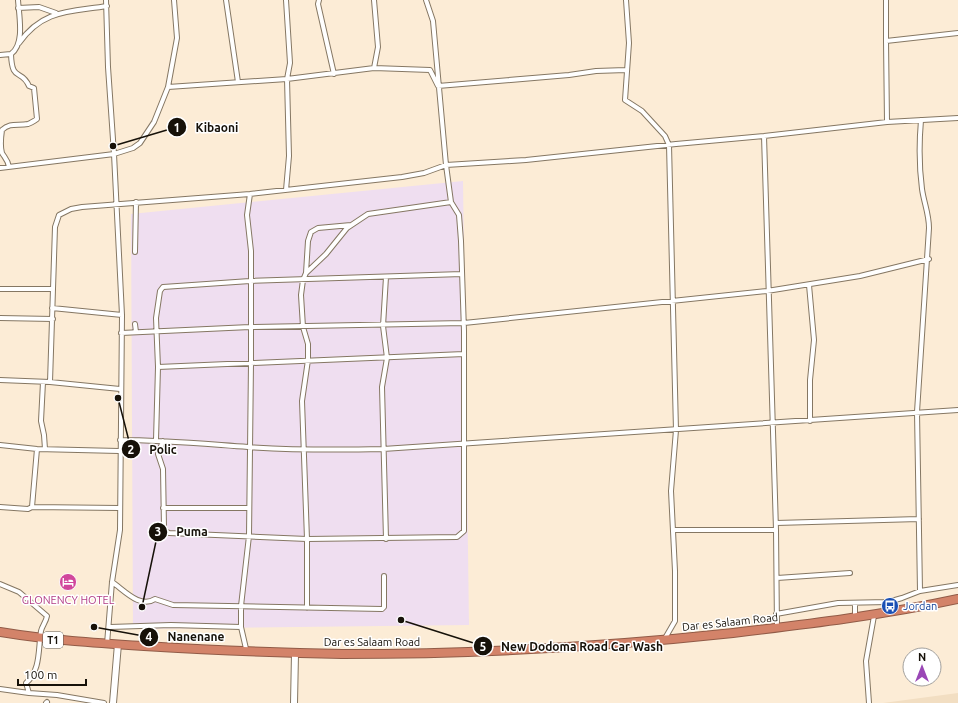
<svg xmlns="http://www.w3.org/2000/svg" width="958" height="703" font-family="Ubuntu,sans-serif">
<rect width="100%" height="100%" fill="#fcecd6"/>
<path fill="#efdef0" d="M463,181L469,625L133,629L131,214Z"/>
<path fill="#f2dec2" d="M958,693V703H883Z"/>
<g fill="none" stroke-linecap="round" stroke-linejoin="round">
<g stroke="#857763" stroke-width="6">
<path id="street" d="M106,0L108,67L114,154L122,315L120,530L112,582L107,644
M226,0L238,82
M319,0L318,4L334,74
M374,0L378,47L374,68
M626,0L629,43L625,100L642,111L665,136L669,145L676,430L671,491L675,571V621L664,640
M886,0V41L958,33
M18,8L39,7L56,13
M886,41L887,122
M19,43C43,9 70,12 107,6
M0,55L11,54
M168,87L287,79L374,68L430,70L438,86L569,75L596,71L626,70
M764,136L776,530L777,628
M9,167C8,160 5,158 2,153C0,146 1,137 2,130C10,122 18,126 28,124C31,123 34,121 37,119L34,88L29,86C21,68 12,83 11,54C25,44 19,16 18,0
M0,168L114,154L133,148L140,143L154,122L168,87L177,38L174,0
M286,190L289,156L287,79L290,63L286,0
M135,252L136,202
M306,273L326,254L347,228L368,214L451,202
M809,285L814,340L810,380V421
M0,289H53
M52,308L122,315
M0,318L53,319
M135,324L136,332
M121,333L250,327L464,323L767,291L860,276L929,259
M158,367L464,354
M0,380L50,382L120,389
M43,382L41,421L44,435L45,449
M50,382L55,227L59,215L71,209L82,207L250,194L402,177L424,173L446,165L526,160L676,144L764,136L887,122L958,118
M120,440C163,440 205,444 248,447C293,450 338,450 383,449L958,410
M156,440L158,367L156,318L160,291L163,287L250,281L462,274
M163,441L158,454L163,469L164,527L165,531L169,533L307,539L457,537L464,531V331L461,241L459,215L451,202L446,165L433,21L426,0
M0,445L37,449L119,451
M0,507L28,509L32,507L119,508
M32,507L37,449
M163,508H249
M776,523L919,519
M673,530H776
M386,539L382,387L387,358L383,326L386,277
M777,578L850,573
M112,582C124,590 140,609 155,599L173,605L382,609L384,607V576
M0,584L19,592L47,616C46,622 42,626 41,631C38,649 41,670 26,683L29,693L57,695L104,703
M920,591L917,412L929,228C929,214 924,203 922,189C919,166 919,143 921,120
M307,608V539L302,401L308,360V344L303,327L301,295L303,280L306,273L308,241L311,232L318,228L351,225
M776,614L838,603L888,602L902,598L920,591L958,585
M855,617V603
M110,627L171,625L241,627
M247,653L241,627V606L249,536L251,363V251L247,215L250,194
M0,689L29,693
M46,703L47,702
M869,703L866,661L874,616"/>
</g>
<g stroke="#857763" stroke-width="8">
<path id="secondary" d="M113,703L118,644
M294,703L295,654"/>
</g>
<g stroke="#915b47" stroke-width="10">
<path id="highway" d="M0,632C48,640 96,643 144,646C211,650 276,653 342,654C473,654 603,647 733,633C809,624 884,615 958,599"/>
</g>
<use href="#street" stroke="#fff" stroke-width="4"/>
<use href="#secondary" stroke="#fff" stroke-width="6"/>
<use href="#highway" stroke="#d38369" stroke-width="8"/>
</g>
<defs>
<g id="hotel-disc" transform="scale(0.9)"><circle r="9.5" fill="#d1479c" stroke="#fff"/><path d="M-6-4.5h1.5V1H6V5H4.5V3h-9V5H-6ZM-4 0a1.8 1.8 0 1 1 3.6 0ZM.5 0V-2.5h3Q6-2.5 6 0Z" fill="#fff"/></g>
<g id="bus-disc" transform="scale(0.9)"><circle r="9.5" fill="#1a4fb4" stroke="#fff"/><path d="M-5-6H5V4H4V6H2V4H-2V6H-4V4H-5ZM-3.5-4V0h7V-4ZM-3.5 1.2v1.5H-2V1.2ZM2 1.2v1.5H3.5V1.2Z" fill="#fff"/></g>
</defs>
<g fill-rule="evenodd">
<use href="#hotel-disc" x="68" y="582"/>
<use href="#bus-disc" x="890" y="606"/>
</g>
<g text-anchor="middle" dominant-baseline="central" stroke-width="3" stroke-linejoin="round" paint-order="stroke">
<rect fill="#fff" stroke="#5c5853" stroke-width="1" x="43" y="632" width="20" height="16" rx="3"/>
<g font-size="10" font-weight="bold" fill="#161109">
<text x="53" y="640">T1</text>
</g>
<g font-size="11" fill="#b23c85" stroke="#fff">
<text x="68" y="600">GLONENCY HOTEL</text>
</g>
<g font-size="11" fill="#164399" stroke="#fff" text-anchor="start">
<text x="903" y="606">Jordan</text>
</g>
<g font-size="11" fill="#161109" stroke="#fff">
<text transform="translate(730 622) rotate(-6)">Dar es Salaam Road</text>
<text x="372" y="642">Dar es Salaam Road</text>
</g>
</g>
<path fill="none" stroke="#161109" stroke-width="1.5" d="M113 146L177 127M118 398L131 449M142 607L158 532M94 627L149 637M401 620L483 646"/>
<g fill="#161109" stroke="#fff" stroke-width="1.5">
<circle cx="113" cy="146" r="4"/>
<circle cx="118" cy="398" r="4"/>
<circle cx="142" cy="607" r="4"/>
<circle cx="94" cy="627" r="4"/>
<circle cx="401" cy="620" r="4"/>
<circle cx="177" cy="127" r="10"/>
<circle cx="131" cy="449" r="10"/>
<circle cx="158" cy="532" r="10"/>
<circle cx="149" cy="637" r="10"/>
<circle cx="483" cy="646" r="10"/>
</g>
<g font-size="12" text-anchor="middle" font-weight="bold" fill="#fff">
<text x="177" y="132">1</text>
<text x="131" y="454">2</text>
<text x="158" y="536">3</text>
<text x="149" y="641">4</text>
<text x="483" y="651">5</text>
</g>
<g font-size="12" text-anchor="middle" font-weight="bold" fill="#161109" stroke="#fff" stroke-width="3" stroke-linejoin="round" paint-order="stroke">
<text x="217" y="132">Kibaoni</text>
<text x="163" y="454">Polic</text>
<text x="192" y="536">Puma</text>
<text x="196" y="641">Nanenane</text>
<text x="582" y="651">New Dodoma Road Car Wash</text>
</g>
<g transform="translate(922 667)"><circle r="19" fill="#ffffff" stroke="#a2a09d"/>
<path d="M0-3L7 15L0 10L-7 15Z" fill="#9a47b6"/>
<text y="-6" font-size="11" font-weight="bold" text-anchor="middle" fill="#161109">N</text>
</g>
<path d="M18 679v6h68v-6" fill="none" stroke="#161109" stroke-width="2"/>
<text x="24" y="679" font-size="12" fill="#161109" stroke="#ffffff" stroke-width="3" paint-order="stroke">100 m</text>
</svg>
